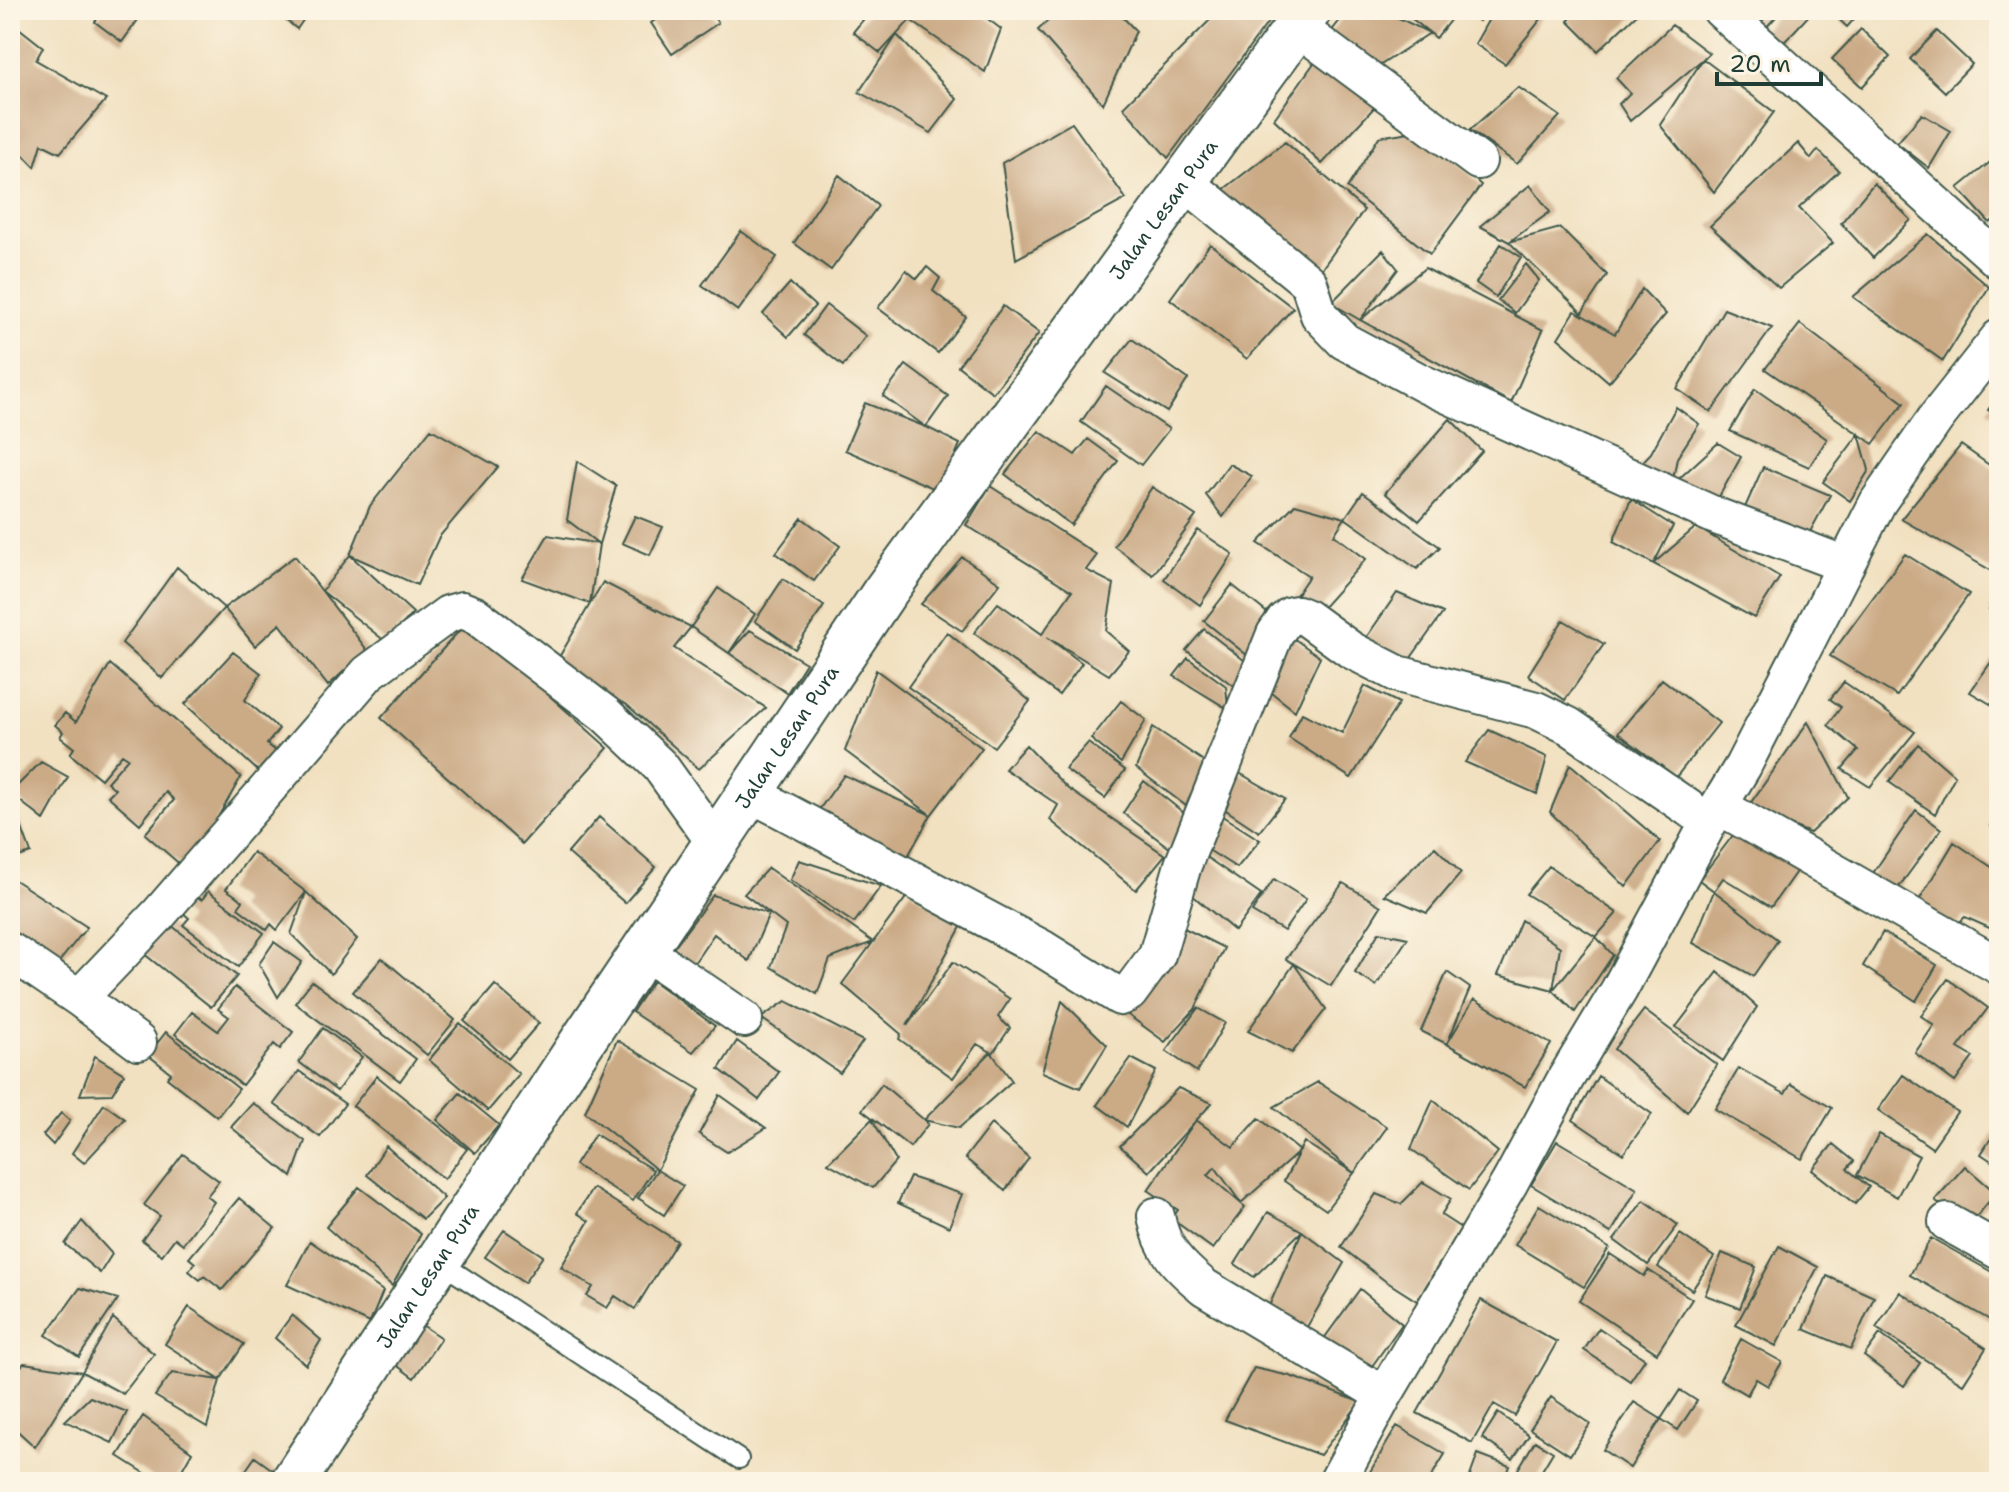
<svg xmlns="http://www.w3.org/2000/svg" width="2009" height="1492" font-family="'Shantell Sans',sans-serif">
<rect width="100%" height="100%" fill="#fcf5e5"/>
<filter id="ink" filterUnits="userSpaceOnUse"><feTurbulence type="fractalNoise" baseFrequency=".0125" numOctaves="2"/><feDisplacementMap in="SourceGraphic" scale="16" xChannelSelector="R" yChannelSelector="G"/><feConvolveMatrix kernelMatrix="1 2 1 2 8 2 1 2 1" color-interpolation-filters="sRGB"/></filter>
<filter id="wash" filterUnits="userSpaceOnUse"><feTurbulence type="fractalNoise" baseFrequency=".006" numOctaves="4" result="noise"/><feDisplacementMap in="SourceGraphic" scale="32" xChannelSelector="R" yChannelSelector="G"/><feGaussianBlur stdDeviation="1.8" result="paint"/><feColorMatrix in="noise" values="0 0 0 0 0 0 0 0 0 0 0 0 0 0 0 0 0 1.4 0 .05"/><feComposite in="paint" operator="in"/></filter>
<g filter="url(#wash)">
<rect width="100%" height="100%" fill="#f1e1c1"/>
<g id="blocks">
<path fill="#cbaa86" d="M103,10H145L122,42L95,22Z
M274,10H310L297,29Z
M670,10H709L718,23L672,54L651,23Z
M871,10H919L910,20L922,10H976L1001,29L985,72L910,20L880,53L853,32Z
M1060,10H1116L1136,31L1103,104L1038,30Z
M1220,10H1277L1168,158L1123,107Z
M1348,10H1382L1430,33L1401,10H1458L1436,38L1430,33L1376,68L1327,37Z
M1465,10H1487L1479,21Z
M1494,10H1537L1542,18L1505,64L1475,44Z
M1579,10H1641L1598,51L1568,21Z
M1738,10H1771L1758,26Z
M1782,10H1808L1811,13L1776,51L1764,30Z
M1829,10H1862L1847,27Z
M10,21L43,47L36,60L106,100L60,153L42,144L35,167L10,141Z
M1672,25L1709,53L1703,59L1774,112L1714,192L1660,125L1703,59L1630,121L1619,104L1630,93L1616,78Z
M1861,29L1890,57L1862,87L1832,59Z
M1937,31L1972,64L1945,92L1910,59Z
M897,35L957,99L931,133L859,92Z
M1314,63L1382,99L1322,164L1274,119Z
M1518,87L1560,116L1517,164L1470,130Z
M1922,114L1951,131L1929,168L1897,143Z
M1072,123L1126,199L1016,259L1002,163Z
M1422,130L1481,185L1430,254L1347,188L1379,137Z
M1285,142L1364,210L1318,274L1219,193Z
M1798,143L1811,159L1818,150L1839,171L1799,208L1833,243L1779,288L1710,226Z
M1999,155V215L1990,223L1958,188Z
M839,175L878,206L831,270L794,243Z
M1874,183L1911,220L1873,258L1841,223Z
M1530,185L1550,212L1509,242L1480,226Z
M1560,228L1607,275L1582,313L1509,242Z
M741,231L777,257L738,311L702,285Z
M1928,234L1989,287L1943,361L1853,297Z
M1210,244L1293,308L1247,359L1170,299Z
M1501,244L1521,257L1496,297L1476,283Z
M1383,250L1398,269L1360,320L1425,268L1543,330L1511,403L1360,320L1331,303Z
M1526,264L1539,280L1515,313L1498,300Z
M927,267L940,278L933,291L966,317L938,353L878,308L906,270L917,279Z
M790,283L815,306L788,337L763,314Z
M1642,289L1666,314L1609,382L1558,338L1575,311L1615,334Z
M826,305L866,336L843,366L804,335Z
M1003,306L1039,333L993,393L958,366Z
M1724,309L1772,328L1711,412L1677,389Z
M1800,324L1904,403L1873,444L1765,369Z
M1132,339L1188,379L1167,412L1105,373Z
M906,365L948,396L926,427L960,444L940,491L845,450L865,403L926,427L883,396Z
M1106,386L1169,429L1141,465L1081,422Z
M1755,389L1827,439L1809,467L1730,431Z
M1999,395V417L1988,410Z
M1676,407L1699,424L1677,458L1672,485L1718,443L1741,457L1716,502L1633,472L1651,453Z
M1450,419L1482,451L1419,521L1385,493Z
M431,429L498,467L439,537L417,585L350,555L413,613L386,642L322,591L350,555L370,506Z
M1039,431L1075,455L1088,439L1118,461L1071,525L1005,474Z
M1859,434L1869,470L1850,501L1823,482Z
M1961,445L1999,472V575L1901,519Z
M577,461L616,486L599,544L590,604L603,582L691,627L674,648L766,708L699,769L626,704L551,671L590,604L522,579L548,535L599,544L567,520Z
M1229,464L1252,476L1223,517L1206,495Z
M1763,467L1830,495L1805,541L1743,512Z
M990,486L1097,555L1086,570L1114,584L1106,631L1129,651L1109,675L1047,637L1082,663L1059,695L974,633L998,603L1042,634L1072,591L966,525Z
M1152,487L1196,516L1153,575L1114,546Z
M1363,492L1440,547L1417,569L1345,518Z
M1631,499L1673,526L1654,563L1696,527L1780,577L1754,618L1613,542Z
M1295,504L1345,518L1334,535L1366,559L1314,617L1292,601L1309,576L1258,543Z
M635,516L663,527L650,555L622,543Z
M802,518L840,546L814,581L776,553Z
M1198,530L1233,554L1200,605L1164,579Z
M1905,554L1969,594L1897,696L1830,656Z
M295,556L367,650L328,686L280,624L255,646L224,608Z
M962,557L1000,583L962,631L921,604Z
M177,567L224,608L162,678L122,643Z
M783,579L824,606L795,649L755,621Z
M1232,585L1276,620L1252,659L1204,621Z
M718,588L755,614L729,653L691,627Z
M1397,593L1443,613L1405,666L1359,648Z
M1999,596V617L1989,609Z
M1563,620L1604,644L1565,700L1528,675Z
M467,622L608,748L522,844L381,718Z
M1204,629L1249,664L1239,690L1186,650Z
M750,630L806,663L787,693L729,653Z
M947,632L1030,701L994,747L908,687Z
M1286,633L1320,657L1295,711L1257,681Z
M233,652L261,673L245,700L279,729L267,744L276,751L258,771L185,704Z
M1996,655L1999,658V709L1970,692Z
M1188,658L1226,686L1228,709L1174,676Z
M110,664L241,777L210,831L183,867L145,834L174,800L166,792L140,824L108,796L115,789L107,782L128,758L122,754L101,779L70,754L74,748L60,737L63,732L55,725L65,713L76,722Z
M876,670L982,748L931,815L845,751Z
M1662,679L1719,723L1676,777L1618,733Z
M1844,682L1915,732L1870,787L1842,769L1858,750L1828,725L1841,707L1830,699Z
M1365,686L1399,703L1351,778L1289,738L1302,713L1342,733Z
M1121,701L1146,720L1121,763L1091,739Z
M1808,722L1848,797L1810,833L1747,808Z
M1153,727L1214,768L1190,809L1136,768Z
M1489,730L1547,757L1537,794L1465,762Z
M1088,743L1125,770L1105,798L1065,769Z
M1918,744L1955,776L1935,814L1889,782Z
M1026,745L1067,788L1165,855L1136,890L1050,820L1058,805L1005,769Z
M41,762L68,777L44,820L10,793Z
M1570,764L1660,841L1626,887L1550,812Z
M1227,766L1285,799L1259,832L1211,800Z
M844,775L931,815L903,865L816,814Z
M1144,781L1189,817L1171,849L1123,813Z
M10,795L31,853L15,858L10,856Z
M1999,809V832L1990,826Z
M1916,810L1941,829L1891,898L1869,879Z
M1219,814L1260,840L1237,868L1202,846Z
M599,817L656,867L625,903L568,853Z
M1740,826L1800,866L1771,907L1723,878L1714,891L1699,880Z
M1954,842L1999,872V924L1994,930L1965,917L1952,929L1915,907Z
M1435,847L1461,873L1427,913L1384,895Z
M253,852L306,892L357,939L331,974L291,934L306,892L277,930L271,924L267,930L238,908L243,901L226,889Z
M1203,855L1261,895L1235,931L1179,884Z
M799,860L881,886L854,923L790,880Z
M1549,866L1617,913L1596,937L1613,955L1575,1012L1553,990L1498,975L1521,920L1560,947L1553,990L1596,937L1526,894Z
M768,868L873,942L830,959L817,994L771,967L786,926L744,894Z
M10,877L87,927L55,967L10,939Z
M1274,879L1306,899L1284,931L1252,912Z
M1343,883L1381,906L1331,986L1286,959Z
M208,891L264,933L238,967L183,925L189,918L181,911L194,894L202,900Z
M911,891L961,927L907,1026L953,962L1010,999L998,1017L1010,1028L993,1053L977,1044L953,1078L899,1039L901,1034L842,984Z
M1714,891L1778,940L1753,976L1693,943Z
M713,895L769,914L749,961L714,934L688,972L666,958Z
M163,919L237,976L211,1007L143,953Z
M1184,928L1224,948L1195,1009L1165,1042L1120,1009Z
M1379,932L1408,938L1376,986L1355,973Z
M1883,932L1937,965L1916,1001L1863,966Z
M274,942L302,962L278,997L259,964Z
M382,958L455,1020L427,1055L353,992Z
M1294,964L1326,1009L1292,1053L1248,1031Z
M1447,972L1470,988L1447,1044L1421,1031Z
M1718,972L1757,1007L1723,1061L1676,1027Z
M1948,979L1988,1008L1958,1048L1973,1057L1955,1082L1915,1053L1934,1025L1921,1016Z
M312,981L416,1059L400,1081L295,1003Z
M653,981L715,1026L693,1052L632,1012Z
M495,985L539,1023L508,1059L464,1021Z
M235,987L293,1032L280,1049L274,1044L242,1085L175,1034L192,1012L218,1031L229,1017L218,1009Z
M1474,999L1551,1044L1525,1087L1447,1044Z
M786,1001L863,1041L840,1073L761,1018Z
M1062,1001L1107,1045L1080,1088L1042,1072Z
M1198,1008L1225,1023L1197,1072L1166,1051Z
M1644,1010L1717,1065L1687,1112L1614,1049Z
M460,1023L519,1074L488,1111L429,1060Z
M323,1028L362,1057L337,1091L299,1062Z
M166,1032L239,1089L217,1117L167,1078L171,1073L148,1055Z
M617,1040L700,1090L657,1170L585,1112Z
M737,1041L779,1072L759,1100L719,1069Z
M991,1052L1012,1081L959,1128L924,1120L928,1124L910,1147L862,1110L882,1084L924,1120Z
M95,1056L124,1074L112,1094L80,1095Z
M1131,1058L1156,1071L1127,1127L1097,1105Z
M1739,1068L1785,1094L1791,1084L1832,1108L1802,1159L1715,1109Z
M299,1071L345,1104L320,1137L274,1104Z
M1903,1075L1957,1112L1932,1148L1878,1110Z
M377,1076L467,1149L444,1179L353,1106Z
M1598,1076L1652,1114L1623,1154L1573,1120Z
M1318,1082L1387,1127L1354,1173L1274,1107Z
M1178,1088L1212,1103L1149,1172L1120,1146Z
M460,1093L499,1125L475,1153L437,1120Z
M720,1095L766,1128L727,1152L699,1134Z
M1433,1100L1498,1152L1469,1190L1411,1149Z
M253,1103L305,1141L292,1177L231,1127Z
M104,1104L125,1119L84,1163L72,1153Z
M61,1113L70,1121L53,1145L43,1135Z
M1259,1118L1300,1151L1241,1203L1215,1167L1208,1175L1245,1207L1213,1249L1172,1219L1178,1210L1148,1190L1196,1120L1233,1147Z
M872,1119L896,1161L873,1188L828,1163Z
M991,1124L1029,1158L1005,1191L965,1158Z
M1999,1126V1166L1981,1154Z
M595,1134L653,1170L633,1201L575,1165Z
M1879,1134L1919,1156L1897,1197L1857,1175Z
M1557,1141L1637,1189L1611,1233L1531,1185Z
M1304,1142L1354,1173L1326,1210L1284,1181Z
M1833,1144L1854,1161L1847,1169L1869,1187L1855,1204L1812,1170Z
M386,1146L444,1198L423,1219L367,1175Z
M183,1154L219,1181L207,1196L214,1202L183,1244L175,1238L162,1255L142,1240L160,1216L144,1205Z
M1965,1166L1996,1193L1967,1228L1935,1200Z
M657,1170L683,1186L664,1215L638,1198Z
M910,1177L962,1194L949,1227L898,1203Z
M1423,1182L1451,1199L1441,1215L1461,1228L1417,1301L1384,1280L1341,1247L1376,1194L1401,1204Z
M359,1187L421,1234L392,1286L326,1227Z
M593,1188L677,1241L635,1309L615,1296L607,1308L587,1296L593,1287L561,1267L589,1221L577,1213Z
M239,1198L275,1228L222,1290L204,1276L200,1280L189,1271L195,1263L189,1258Z
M1644,1200L1678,1225L1648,1265L1614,1240Z
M1539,1205L1609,1248L1584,1287L1515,1245Z
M1268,1212L1302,1231L1254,1277L1235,1264Z
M82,1221L112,1254L100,1273L65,1244Z
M504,1230L543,1256L524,1283L485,1257Z
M1302,1231L1344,1263L1304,1332L1266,1313Z
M1680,1234L1714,1257L1692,1290L1658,1267Z
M1931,1238L1999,1276V1305L1990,1320L1910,1275Z
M310,1241L383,1291L370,1323L287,1285Z
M1779,1246L1818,1267L1776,1346L1736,1325Z
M1722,1253L1756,1267L1740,1308L1705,1295Z
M1610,1254L1644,1276L1648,1270L1692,1299L1657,1353L1579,1301Z
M1827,1276L1874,1297L1851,1349L1804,1329Z
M80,1288L118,1299L79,1357L46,1335Z
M1360,1289L1402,1324L1365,1376L1318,1347Z
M1900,1292L1986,1348L1963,1384L1876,1328Z
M1481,1300L1557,1342L1515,1416L1494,1404L1472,1443L1417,1413Z
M189,1307L244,1344L220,1380L165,1344Z
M292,1315L321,1340L306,1365L275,1338Z
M113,1318L154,1354L123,1394L82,1372Z
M422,1325L441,1338L414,1378L395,1364Z
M1599,1328L1645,1359L1630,1381L1584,1350Z
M1880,1334L1920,1363L1904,1386L1864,1356Z
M1741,1339L1782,1362L1768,1386L1756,1379L1747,1395L1720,1379Z
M24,1363L82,1372L35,1447L10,1424V1378Z
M1254,1368L1290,1376L1360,1402L1320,1455L1225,1420Z
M172,1373L220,1380L207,1427L155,1396Z
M1680,1390L1697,1401L1678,1430L1661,1419Z
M90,1397L127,1412L112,1443L65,1421Z
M1551,1397L1590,1424L1570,1455L1530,1429Z
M1634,1402L1661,1419L1630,1468L1603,1450Z
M1498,1413L1529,1435L1513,1459L1482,1438Z
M143,1416L192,1452L175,1482H159L118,1456Z
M1397,1426L1445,1454L1428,1482H1364Z
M1535,1441L1553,1452L1535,1482H1513L1511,1481Z
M1478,1454L1510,1466L1504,1482H1468Z
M255,1457L285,1479L283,1482H247L241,1477Z"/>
</g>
</g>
<g filter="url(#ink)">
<use href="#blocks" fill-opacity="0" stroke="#3e5649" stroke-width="2"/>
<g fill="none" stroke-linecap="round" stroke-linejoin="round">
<g stroke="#3e5649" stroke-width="22">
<path id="service" d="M438,1261L739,1459"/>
</g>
<g stroke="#3e5649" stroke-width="40">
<path id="minor" d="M1721,10L1999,261
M1297,27L1478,161
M1184,181L1309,283L1319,315L1344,341L1424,384L1716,516L1846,565
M750,793L1043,949L1120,997L1129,993L1157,955L1183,865L1275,634L1284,621L1291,615L1297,614L1307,618L1351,650L1398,674L1536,710L1569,726L1709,822
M1719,806L1999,966
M10,951L79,998
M644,951L744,1019
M138,1042L79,998L158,915L368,673L448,614L462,610L475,615L605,714L660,766L716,844
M1156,1216C1162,1250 1179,1266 1204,1287L1384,1395
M1947,1222L1999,1251
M1337,1482L1384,1395L1510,1182L1566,1078L1619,990L1709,822L1743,766L1878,502L1936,418L1999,338"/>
</g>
<g stroke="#3e5649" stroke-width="48">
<g id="tertiary">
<path id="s1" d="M293,1482L584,1039L884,593L1309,10"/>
</g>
</g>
<use href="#service" stroke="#fff" stroke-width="18"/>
<use href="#minor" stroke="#fff" stroke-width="36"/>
<use href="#tertiary" stroke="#fff" stroke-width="44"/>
</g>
</g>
<g text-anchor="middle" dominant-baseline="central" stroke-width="6" stroke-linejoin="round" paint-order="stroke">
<g font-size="20" fill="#1f3d34" stroke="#fcf5e5">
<text stroke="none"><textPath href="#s1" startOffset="1542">Jalan Lesan Pura</textPath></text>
<text stroke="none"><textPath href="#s1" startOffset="894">Jalan Lesan Pura</textPath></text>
<text stroke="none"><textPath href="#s1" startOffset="246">Jalan Lesan Pura</textPath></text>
</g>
</g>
<rect width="2009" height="1492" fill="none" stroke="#fcf5e5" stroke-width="40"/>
<path d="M1717 72v12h104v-12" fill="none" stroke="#1f3d34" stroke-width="4"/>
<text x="1729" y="72" font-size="24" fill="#1f3d34" stroke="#fcf5e5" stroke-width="6" paint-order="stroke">20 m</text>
</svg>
